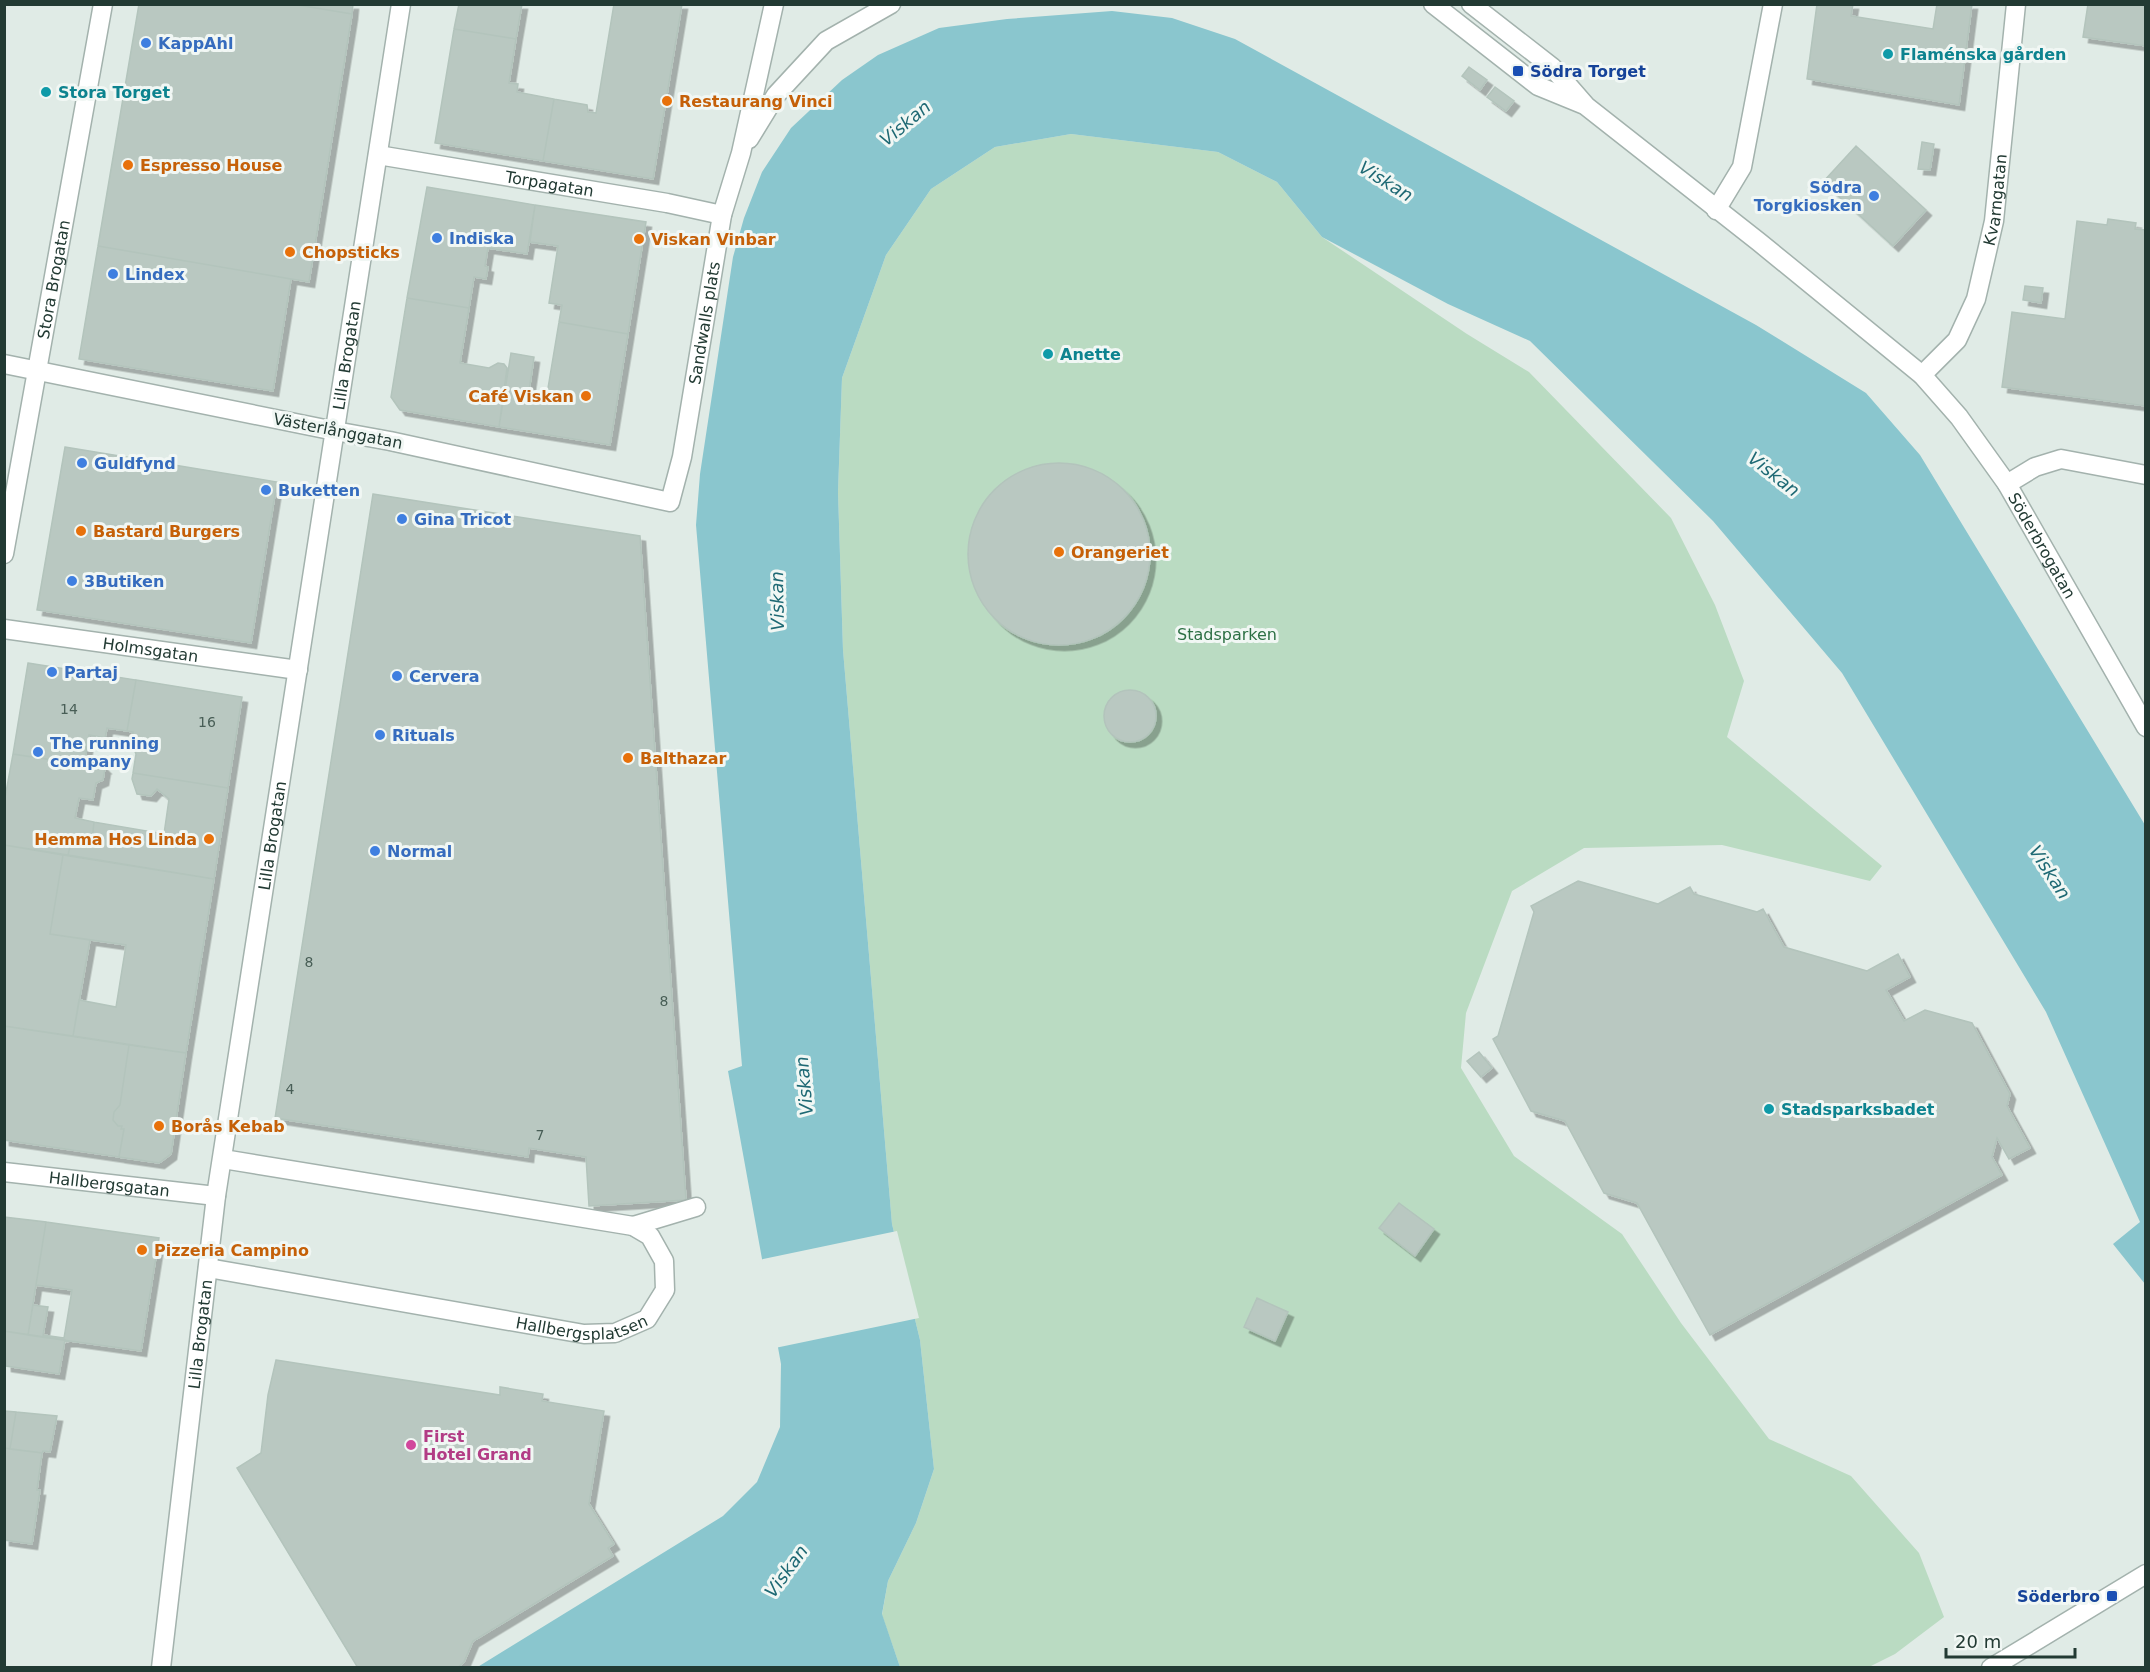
<svg xmlns="http://www.w3.org/2000/svg" width="2150" height="1672" font-family="'DejaVu Sans',sans-serif">
<defs>
<filter id="shadow"><feDropShadow dx="5.5" dy="5.5" stdDeviation="0" flood-color="#0004"/></filter>
</defs>
<rect width="100%" height="100%" fill="#e0ebe6"/>
<path fill="#badbc2" d="M1071,134L1218,152L1277,182L1322,237L1467,334L1529,372L1671,518L1715,605L1744,681L1727,737L1882,866L1870,881L1722,845L1584,848L1512,891L1466,1013L1461,1068L1514,1156L1622,1234L1681,1323L1769,1439L1851,1476L1919,1553L1944,1617L1895,1654L1869,1667H900L882,1615L888,1581L916,1523L934,1469L920,1340L892,1224L843,650L838,492L842,378L886,255L931,189L995,147Z"/>
<path fill="#8ac6ce" d="M1112,11L1172,18L1235,39L1756,325L1866,393L1920,455L2145,825V1284L2113,1244L2140,1222L2046,1012L1842,673L1713,521L1530,341L1448,304L1322,237L1277,182L1218,152L1071,134L995,147L931,189L886,255L842,378L838,492L843,650L892,1224L920,1340L934,1469L916,1523L888,1581L882,1614L900,1667L476,1668L723,1516L757,1482L780,1427L781,1364L728,1071L742,1066L696,525L700,474L733,257L744,218L762,172L791,128L842,80L878,55L939,28L1007,19Z"/>
<path fill="#e0ebe6" d="M897,1231L919,1318L775,1348L759,1260Z"/>
<path fill="#b9c8c1" stroke="#b3c4bc" stroke-width="1.5" filter="url(#shadow)" d="M139,4H292L352,14L309,282L98,246Z
M292,4H353L352,14Z
M459,4H522L516,39L454,29Z
M614,4H682L653,179L543,161L554,99L587,105L588,112L596,113Z
M1817,4H1853L1851,16L1933,29L1937,4H1972L1959,105L1807,79Z
M2088,4H2146V46L2083,37Z
M454,29L516,39L509,83L518,84L517,92L554,99L543,161L435,143Z
M1469,67L1487,80L1480,90L1462,76Z
M1495,87L1514,101L1506,111L1487,97Z
M1922,142L1934,144L1930,170L1918,169Z
M1856,146L1926,210L1893,246L1823,182Z
M427,187L535,205L527,254L488,248L485,266L488,267L486,279L474,277L469,308L407,298Z
M535,205L646,222L628,334L559,322L562,305L549,303L558,246L530,242Z
M2108,219L2136,223L2135,229L2146,230V406L2002,387L2012,312L2065,319L2077,221L2107,225Z
M98,246L291,279L273,391L79,359Z
M2025,286L2043,288L2041,303L2023,300Z
M407,298L469,308L460,363L489,368L498,363L504,364L507,368L499,427L400,410L391,397Z
M559,322L628,334L610,445L499,427L511,353L534,357L529,391L547,394Z
M65,447L277,482L251,643L37,610Z
M968 554a91 91 0 1 1 182 0a91 91 0 1 1-182 0Z
M373,494L640,536L686,1200L589,1206L586,1157L529,1148L528,1157L275,1118Z
M28,663L136,680L127,731L107,728L105,738L89,735L85,760L99,762L105,768L13,754Z
M136,680L242,697L228,788L133,773L136,754L131,742L133,732L127,731Z
M1104 716a26 26 0 1 1 52 0a26 26 0 1 1-52 0Z
M13,754L105,768L103,780L96,783L93,800L79,798L75,818L94,822L92,840L83,838L71,842L68,855L4,845V803Z
M133,773L228,788L214,879L68,855L71,842L83,838L92,840L94,822L164,834L169,799L157,789L151,796L137,794L132,779Z
M4,845L63,855L50,934L90,940L73,1036L4,1026Z
M63,855L214,879L186,1053L73,1036L79,1000L116,1007L126,945L50,934Z
M1578,881L1658,904L1690,887L1694,894L1757,912L1763,909L1784,947L1867,971L1898,954L1910,977L1886,990L1904,1021L1925,1010L1972,1023L2010,1094L2007,1106L2030,1148L2009,1159L1997,1138L1992,1157L2002,1175L1710,1335L1637,1203L1604,1193L1565,1121L1531,1111L1493,1039L1498,1036L1534,912L1531,906Z
M4,1026L129,1045L120,1105L114,1112L113,1120L118,1126H122L121,1129H124L119,1157L4,1140Z
M129,1045L186,1053L171,1154L159,1163L119,1157L124,1129H121L122,1126H118L113,1120L114,1112L120,1105Z
M1479,1052L1492,1068L1481,1077L1467,1061Z
M1399,1203L1434,1229L1415,1256L1379,1228Z
M4,1217L46,1222L28,1335L4,1331Z
M46,1222L159,1238L141,1351L28,1335L33,1305L48,1307L43,1335L64,1338L72,1290L36,1285Z
M1257,1298L1288,1312L1275,1341L1244,1327Z
M4,1331L65,1340L59,1374L6,1366Z
M276,1360L500,1395V1387L543,1394L542,1401L604,1411L589,1504L614,1544L608,1548L613,1556L473,1641L464,1662L457,1668H358L237,1468L261,1453L268,1395Z
M4,1411L16,1412L10,1449L4,1448Z
M16,1412L57,1416L50,1452L43,1451L42,1453L10,1449Z
M4,1448L42,1453L37,1490H40L32,1544L4,1540Z"/>
<g fill="none" stroke-linecap="round" stroke-linejoin="round">
<g stroke="#a3b2ad" stroke-width="21">
<g id="service">
<path d="M1716,210L1742,167L1773,4"/>
<path d="M633,1226L696,1207"/>
<path id="s1" d="M208,1268L584,1334L615,1333L647,1319L665,1290L664,1261L650,1236L633,1226L223,1159"/>
</g>
</g>
<g stroke="#a3b2ad" stroke-width="21">
<g id="pedestrian">
<path d="M749,139L776,95L826,41L891,4"/>
<path id="s2" d="M378,155L667,203L722,215"/>
<path id="s3" d="M335,431L390,441L670,502L682,457L722,215L741,153L774,4"/>
<path id="s4" d="M4,554C36,370 71,188 103,4"/>
<path id="s5" d="M4,629L298,670"/>
</g>
</g>
<g stroke="#a3b2ad" stroke-width="21">
<g id="minor">
<path d="M1433,4L1538,86L1582,104"/>
<path id="s6" d="M1471,4L1552,67L1586,106L1759,242L1922,375L1959,417L2007,484L2146,727"/>
<path d="M4,364L335,431"/>
<path id="s7" d="M1922,375L1957,340L1976,299L1994,221L2016,4"/>
<path d="M2007,484L2035,467L2061,459L2146,475"/>
<path id="s8" d="M4,1172L216,1196"/>
<path id="s9" d="M161,1668L216,1196L401,4"/>
</g>
</g>
<g stroke="#a3b2ad" stroke-width="21">
<path id="tertiary" d="M1991,1668L2146,1574"/>
</g>
<use href="#service" stroke="#fff" stroke-width="18"/>
<use href="#pedestrian" stroke="#fff" stroke-width="18"/>
<use href="#minor" stroke="#fff" stroke-width="18"/>
<use href="#tertiary" stroke="#fff" stroke-width="18"/>
</g>
<g fill="#3f7fe0" stroke="#f1f7f4" stroke-width="2">
<circle cx="146" cy="43" r="6"/>
<circle cx="1874" cy="196" r="6"/>
<circle cx="437" cy="238" r="6"/>
<circle cx="113" cy="274" r="6"/>
<circle cx="82" cy="463" r="6"/>
<circle cx="266" cy="490" r="6"/>
<circle cx="402" cy="519" r="6"/>
<circle cx="72" cy="581" r="6"/>
<circle cx="52" cy="672" r="6"/>
<circle cx="397" cy="676" r="6"/>
<circle cx="380" cy="735" r="6"/>
<circle cx="38" cy="752" r="6"/>
<circle cx="375" cy="851" r="6"/>
</g>
<g fill="#0f9aa8" stroke="#f1f7f4" stroke-width="2">
<circle cx="1888" cy="54" r="6"/>
<circle cx="46" cy="92" r="6"/>
<circle cx="1048" cy="354" r="6"/>
<circle cx="1769" cy="1109" r="6"/>
</g>
<g fill="#1a4fb4" stroke="#f1f7f4" stroke-width="2">
<rect x="1512" y="65" width="12" height="12" rx="3"/>
<rect x="2106" y="1590" width="12" height="12" rx="3"/>
</g>
<g fill="#e8710a" stroke="#f1f7f4" stroke-width="2">
<circle cx="667" cy="101" r="6"/>
<circle cx="128" cy="165" r="6"/>
<circle cx="639" cy="239" r="6"/>
<circle cx="290" cy="252" r="6"/>
<circle cx="586" cy="396" r="6"/>
<circle cx="81" cy="531" r="6"/>
<circle cx="1059" cy="552" r="6"/>
<circle cx="628" cy="758" r="6"/>
<circle cx="209" cy="839" r="6"/>
<circle cx="159" cy="1126" r="6"/>
<circle cx="142" cy="1250" r="6"/>
</g>
<circle fill="#d1479c" stroke="#f1f7f4" stroke-width="2" cx="411" cy="1445" r="6"/>
<g text-anchor="middle" dominant-baseline="central" stroke-width="6" stroke-linejoin="round" paint-order="stroke">
<g font-size="14" fill="#485e56">
<text x="69" y="709">14</text>
<text x="207" y="722">16</text>
<text x="309" y="962">8</text>
<text x="664" y="1001">8</text>
<text x="290" y="1089">4</text>
<text x="540" y="1135">7</text>
</g>
<g font-size="16" font-weight="bold" fill="#366cbe" stroke="#f1f7f4" text-anchor="start">
<text x="158" y="43">KappAhl</text>
<text x="1862" y="187" text-anchor="end">Södra<tspan x="1862" dy="18">Torgkiosken</tspan></text>
<text x="449" y="238">Indiska</text>
<text x="125" y="274">Lindex</text>
<text x="94" y="463">Guldfynd</text>
<text x="278" y="490">Buketten</text>
<text x="414" y="519">Gina Tricot</text>
<text x="84" y="581">3Butiken</text>
<text x="64" y="672">Partaj</text>
<text x="409" y="676">Cervera</text>
<text x="392" y="735">Rituals</text>
<text x="50" y="743">The running<tspan x="50" dy="18">company</tspan></text>
<text x="387" y="851">Normal</text>
</g>
<g font-size="16" font-weight="bold" fill="#0d838f" stroke="#f1f7f4" text-anchor="start">
<text x="1900" y="54">Flaménska gården</text>
<text x="58" y="92">Stora Torget</text>
<text x="1060" y="354">Anette</text>
<text x="1781" y="1109">Stadsparksbadet</text>
</g>
<g font-size="16" font-weight="bold" fill="#164399" stroke="#f1f7f4" text-anchor="start">
<text x="1530" y="71">Södra Torget</text>
<text x="2100" y="1596" text-anchor="end">Söderbro</text>
</g>
<g font-size="16" font-weight="bold" fill="#c56008" stroke="#f1f7f4" text-anchor="start">
<text x="679" y="101">Restaurang Vinci</text>
<text x="140" y="165">Espresso House</text>
<text x="651" y="239">Viskan Vinbar</text>
<text x="302" y="252">Chopsticks</text>
<text x="574" y="396" text-anchor="end">Café Viskan</text>
<text x="93" y="531">Bastard Burgers</text>
<text x="1071" y="552">Orangeriet</text>
<text x="640" y="758">Balthazar</text>
<text x="197" y="839" text-anchor="end">Hemma Hos Linda</text>
<text x="171" y="1126">Borås Kebab</text>
<text x="154" y="1250">Pizzeria Campino</text>
</g>
<g font-size="16" fill="#223a33" stroke="#f1f7f4">
<text stroke="none"><textPath href="#s2" startOffset="174">Torpagatan</textPath></text>
<text stroke="none"><textPath href="#s7" startOffset="196">Kvarngatan</textPath></text>
<text stroke="none"><textPath href="#s4" startOffset="279">Stora Brogatan</textPath></text>
<text stroke="none"><textPath href="#s3" startOffset="525">Sandwalls plats</textPath></text>
<text stroke="none"><textPath href="#s9" startOffset="1326">Lilla Brogatan</textPath></text>
<text transform="translate(338 431) rotate(11)">Västerlånggatan</text>
<text stroke="none"><textPath href="#s6" startOffset="794">Söderbrogatan</textPath></text>
<text stroke="none"><textPath href="#s5" startOffset="148">Holmsgatan</textPath></text>
<text stroke="none"><textPath href="#s9" startOffset="840">Lilla Brogatan</textPath></text>
<text stroke="none"><textPath href="#s8" startOffset="106">Hallbergsgatan</textPath></text>
<text stroke="none"><textPath href="#s1" startOffset="380">Hallbergsplatsen</textPath></text>
<text stroke="none"><textPath href="#s9" startOffset="336">Lilla Brogatan</textPath></text>
</g>
<g font-size="16" fill="#2d7045" stroke="#f1f7f4">
<text x="1227" y="634">Stadsparken</text>
</g>
<g font-size="16" font-weight="bold" fill="#b23c85" stroke="#f1f7f4" text-anchor="start">
<text x="423" y="1436">First<tspan x="423" dy="18">Hotel Grand</tspan></text>
</g>
<g font-size="18" font-style="italic" fill="#1e6974" stroke="#f1f7f4">
<text transform="translate(905 123) rotate(-40)">Viskan</text>
<text transform="translate(1386 181) rotate(32)">Viskan</text>
<text transform="translate(1774 474) rotate(38)">Viskan</text>
<text transform="translate(777 601) rotate(-91)">Viskan</text>
<text transform="translate(2050 872) rotate(57)">Viskan</text>
<text transform="translate(804 1086) rotate(-95)">Viskan</text>
<text transform="translate(786 1571) rotate(-54)">Viskan</text>
</g>
</g>
<rect width="2150" height="1672" fill="none" stroke="#223a33" stroke-width="12"/>
<path d="M1946 1648v9h129v-9" fill="none" stroke="#223a33" stroke-width="3"/>
<text x="1955" y="1648" font-size="18" fill="#223a33" stroke="#f1f7f4" stroke-width="4.5" paint-order="stroke">20 m</text>
</svg>
